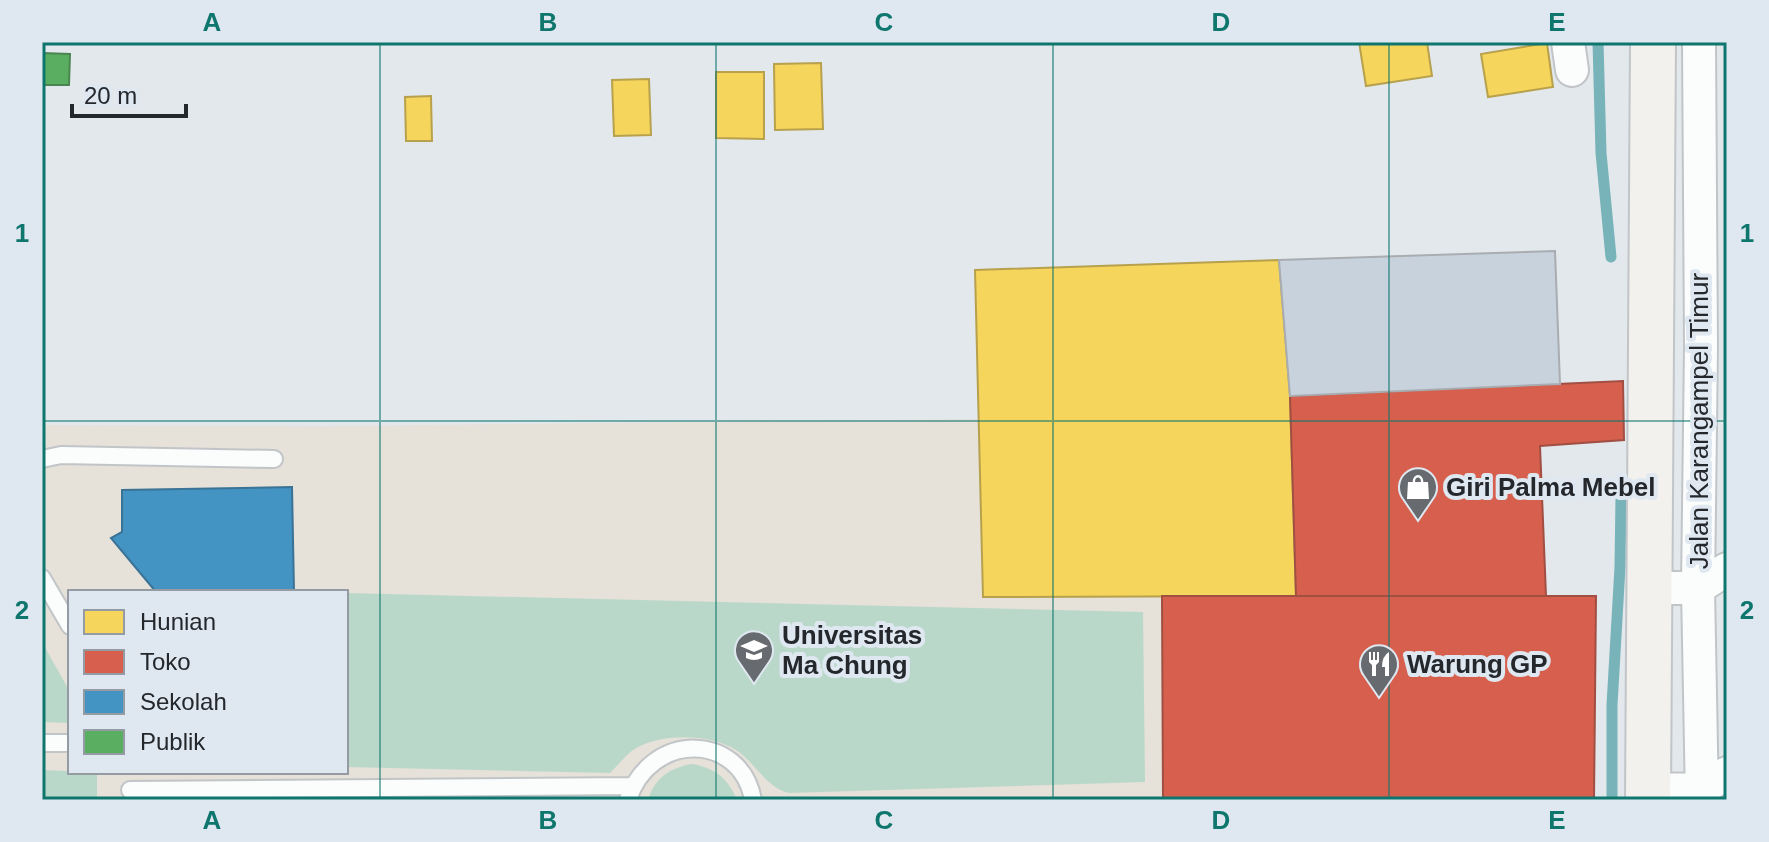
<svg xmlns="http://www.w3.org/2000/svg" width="1769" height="842" font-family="Helvetica,sans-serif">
<rect width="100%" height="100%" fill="#e3e8ed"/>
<path fill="#e6e1d9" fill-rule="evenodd" d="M981,419L983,596H1162L1163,800H42V425L325,426ZM70,592H346V772H70Z"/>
<path fill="#bad8c9" d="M346,593L1143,612L1145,782L789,793C765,787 756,763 736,750C710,733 658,733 633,750C625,756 617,766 610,773L346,767Z
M42,642L70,692V723L42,722Z
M692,764C715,768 728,778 737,800H648C655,778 669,768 692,764Z
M42,770L97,772V800H42Z"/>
<path fill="#f6d55c" stroke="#b7a14d" stroke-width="2" d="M1359,42H1427L1432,76L1366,86Z
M1547,43L1553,87L1488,97L1481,54Z
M821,63L823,129L775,130L774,64Z
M716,72H764V139L716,138Z
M649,79L651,135L614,136L612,80Z
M431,96L432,141H406L405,97Z
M1279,260L1290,396L1296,596L983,597L975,270Z"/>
<path fill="#d6604d" stroke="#a14f43" stroke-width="2" d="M1623,381L1624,440L1540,446L1546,596H1296L1290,396Z
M1162,596H1596L1594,800H1163Z"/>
<path fill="#4393c3" stroke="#3a7395" stroke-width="2" d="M292,487L294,592H156L111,538L122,532V490Z"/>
<path fill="#5aae61" stroke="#4a8651" stroke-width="2" d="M42,53L70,54L69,85H42Z"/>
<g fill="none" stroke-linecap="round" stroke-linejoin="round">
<path stroke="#77b3b8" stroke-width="11" d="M1598,42L1601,153L1611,257
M1612,800V705L1620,567L1621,497"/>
</g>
<path fill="#c8d2dd" stroke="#a9adb1" stroke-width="2" d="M1555,251L1560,384L1290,396L1279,260Z"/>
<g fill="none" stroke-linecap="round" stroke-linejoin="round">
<g stroke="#c1c5c8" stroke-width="20">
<path id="lane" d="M42,459L61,455L274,459
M42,578L70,626
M42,743H70
M130,790L633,786
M628,800C650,731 741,732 753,800"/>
</g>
<g stroke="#c1c5c8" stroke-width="36">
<path id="street" d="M1568,42L1572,70
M1699,42L1701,346L1698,588L1702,800
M1651,588H1698L1727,569
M1648,790L1702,789L1727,773"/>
</g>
<g stroke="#c1c5c8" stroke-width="48">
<path id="secondary" d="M1648,800L1653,42"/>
</g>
<use href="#lane" stroke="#fbfcfc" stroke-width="16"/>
<use href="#street" stroke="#fbfcfc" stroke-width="32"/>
<use href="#secondary" stroke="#f3f1ed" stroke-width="44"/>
</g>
<path fill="none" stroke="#0f766e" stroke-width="2" stroke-opacity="0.55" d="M380,42V800M716,42V800M1053,42V800M1389,42V800M42,421H1727"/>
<defs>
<g id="shop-pin" transform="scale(2)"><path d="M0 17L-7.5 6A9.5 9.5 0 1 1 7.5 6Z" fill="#676b6f" stroke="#dfe8f1"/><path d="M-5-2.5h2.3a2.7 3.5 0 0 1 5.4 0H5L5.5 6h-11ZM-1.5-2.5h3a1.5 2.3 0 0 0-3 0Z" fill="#fff"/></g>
<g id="university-pin" transform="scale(2)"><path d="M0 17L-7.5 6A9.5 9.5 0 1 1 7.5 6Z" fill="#676b6f" stroke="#dfe8f1"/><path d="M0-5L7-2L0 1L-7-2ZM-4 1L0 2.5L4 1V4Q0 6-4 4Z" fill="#fff"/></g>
<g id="restaurant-pin" transform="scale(2)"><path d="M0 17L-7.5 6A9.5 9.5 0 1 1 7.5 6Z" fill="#676b6f" stroke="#dfe8f1"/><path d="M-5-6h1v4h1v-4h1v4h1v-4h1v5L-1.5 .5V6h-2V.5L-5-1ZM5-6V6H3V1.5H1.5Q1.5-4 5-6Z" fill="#fff"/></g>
</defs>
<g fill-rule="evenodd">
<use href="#shop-pin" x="1418" y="487"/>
<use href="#university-pin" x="754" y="650"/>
<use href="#restaurant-pin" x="1379" y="664"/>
</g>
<g text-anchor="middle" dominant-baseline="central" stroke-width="8" stroke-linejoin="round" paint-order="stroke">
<g font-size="26" fill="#24272b" stroke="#dfe8f1">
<text transform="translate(1699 421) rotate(-90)">Jalan Karangampel Timur</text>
</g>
<g font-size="26" font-weight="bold" fill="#24272b" stroke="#dfe8f1" text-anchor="start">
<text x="1446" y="487">Giri Palma Mebel</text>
<text x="782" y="635">Universitas<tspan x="782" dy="30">Ma Chung</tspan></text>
<text x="1407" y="664">Warung GP</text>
</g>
</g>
<rect width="1769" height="842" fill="none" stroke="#dfe8f1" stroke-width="88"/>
<rect x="68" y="590" width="280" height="184" fill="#dfe8f1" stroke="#949ba2" stroke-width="2"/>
<rect x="84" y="610" width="40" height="24" fill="#f6d55c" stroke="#949ba2" stroke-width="2"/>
<text x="140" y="630" font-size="24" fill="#24272b">Hunian</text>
<rect x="84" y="650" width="40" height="24" fill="#d6604d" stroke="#949ba2" stroke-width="2"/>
<text x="140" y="670" font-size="24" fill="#24272b">Toko</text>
<rect x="84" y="690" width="40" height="24" fill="#4393c3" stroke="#949ba2" stroke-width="2"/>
<text x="140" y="710" font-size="24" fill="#24272b">Sekolah</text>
<rect x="84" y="730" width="40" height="24" fill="#5aae61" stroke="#949ba2" stroke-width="2"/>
<text x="140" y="750" font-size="24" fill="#24272b">Publik</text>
<path d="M72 104v12h114v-12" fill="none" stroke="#24272b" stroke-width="4"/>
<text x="84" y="104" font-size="24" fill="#24272b" stroke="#dfe8f1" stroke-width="6" paint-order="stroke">20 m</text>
<rect x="44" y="44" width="1681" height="754" fill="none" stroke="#0f766e" stroke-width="3"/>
<g font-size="26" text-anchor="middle" font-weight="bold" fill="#0f766e">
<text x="212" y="31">A</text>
<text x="548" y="31">B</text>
<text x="884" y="31">C</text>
<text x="1221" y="31">D</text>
<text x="1557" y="31">E</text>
<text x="22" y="242">1</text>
<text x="1747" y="242">1</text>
<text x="22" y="619">2</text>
<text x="1747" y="619">2</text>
<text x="212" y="829">A</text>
<text x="548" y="829">B</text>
<text x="884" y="829">C</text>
<text x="1221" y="829">D</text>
<text x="1557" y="829">E</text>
</g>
</svg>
